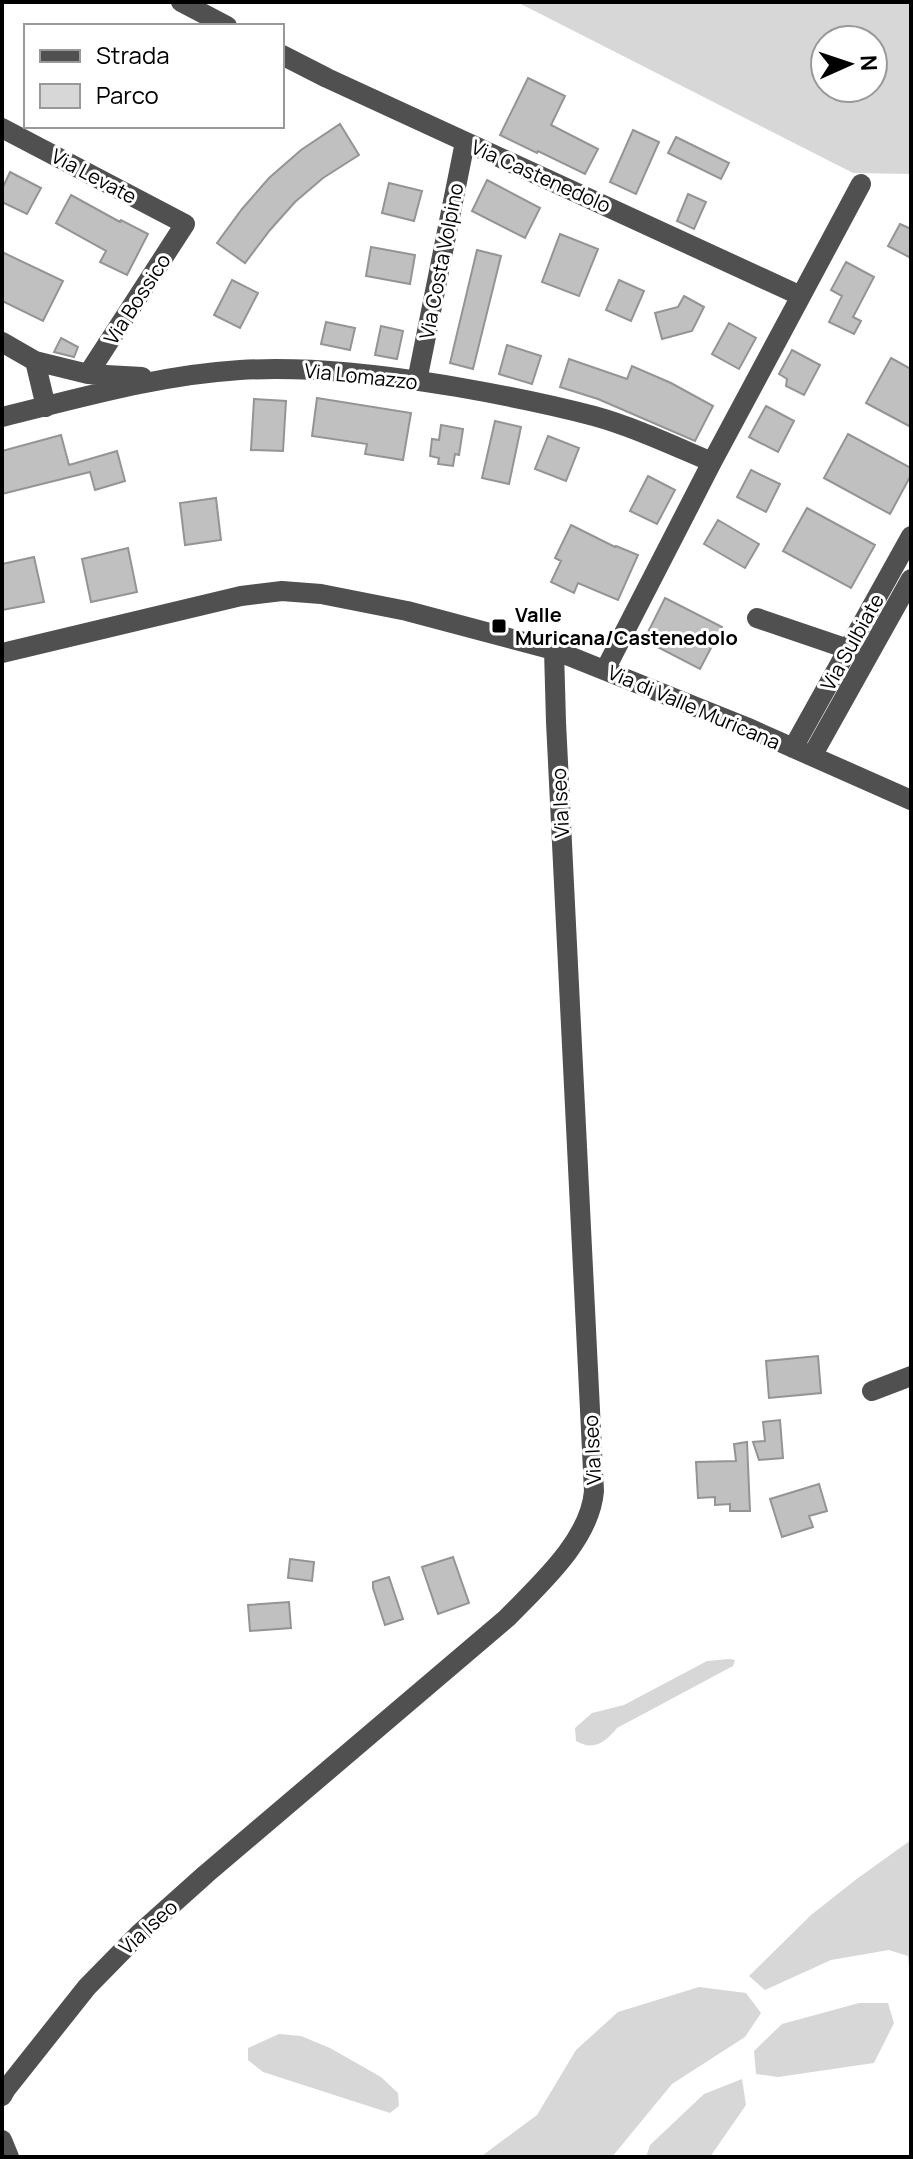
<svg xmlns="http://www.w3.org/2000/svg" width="913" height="2159" font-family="Manrope,sans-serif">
<rect width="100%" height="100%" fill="#fff"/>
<path fill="#d7d7d7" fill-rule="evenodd" d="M517,2H911V174L853,173ZM825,40H873V88H825Z
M729,1659L735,1660L733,1666L617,1728C605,1743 593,1751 576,1741L575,1728L592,1713L624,1705L707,1661Z
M911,1840V1970L909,1969L908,1956L889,1950L831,1960L765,1990L749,1976L811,1915L858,1878Z
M699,1987L746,1993L761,2013L745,2037L672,2084L612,2157H477L483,2155L537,2115L576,2050L618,2012Z
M859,2003H888L894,2023L874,2063L778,2077L756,2074L754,2051L782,2024Z
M279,2034L301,2036L330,2048L381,2077L398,2093L399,2106L390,2113L263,2072L248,2060V2048Z
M742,2079L746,2105L710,2157H646L650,2145L704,2094Z"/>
<path fill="#c0c0c0" stroke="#949494" stroke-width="2" d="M528,78L565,96L551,125L598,149L585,174L538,151L537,153L500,135Z
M340,124L359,155L323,178L295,202L270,230L245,263L217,243L242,209L269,178L301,150Z
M633,130L659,142L636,194L610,182Z
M676,137L729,163L721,179L668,153Z
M10,172L41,188L27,214L2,202V189Z
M487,180L540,208L525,238L472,211Z
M389,183L422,191L414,221L382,213Z
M688,194L706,202L694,229L677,221Z
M71,195L120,222L121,220L148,234L127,275L100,262L106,251L56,223Z
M900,224L911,229V258L888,246Z
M560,234L598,249L579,296L542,282Z
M371,247L415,255L410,284L366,276Z
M477,250L501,256L473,369L450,363Z
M2,252L63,281L43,321L2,301Z
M846,262L874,277L853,317L861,321L854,334L829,322L842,296L831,290Z
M232,280L258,293L240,328L214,315Z
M619,280L644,291L631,321L606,310Z
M684,296L704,307L692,331L662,339L655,313L678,307Z
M326,322L355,328L350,350L321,344Z
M729,323L756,338L739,369L712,354Z
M381,326L403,331L397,359L375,355Z
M61,338L78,347L74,357L54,352Z
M507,345L541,356L532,384L499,374Z
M792,350L820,365L804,395L786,386L787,379L779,374Z
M891,358L911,369V427L866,403Z
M569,359L627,379L632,366L671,383L713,406L695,441L598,399L560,387Z
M317,398L411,413L403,460L365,454L367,444L312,436Z
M254,399L286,401L283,451L251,450Z
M766,406L794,421L778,452L749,437Z
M495,421L521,427L509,484L482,478Z
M441,425L463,429L459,455L455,454L453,466L438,464L439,458L430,456L432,439L439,440Z
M848,434L911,468V475L890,514L824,478Z
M61,435L69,465L117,451L125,481L95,490L90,472L2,494V451Z
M548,436L579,448L566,481L535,469Z
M751,470L780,484L766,512L737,497Z
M648,476L675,490L657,524L630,511Z
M216,498L221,540L185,545L180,503Z
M807,508L875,545L851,588L783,551Z
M718,520L759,544L745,568L704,544Z
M571,525L615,547L616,546L638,555L618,600L578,583L574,593L551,582L561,561L555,558Z
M128,548L137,592L91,602L82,559Z
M34,557L44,602L2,610V564Z
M665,598L722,627L700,669L644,640Z
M818,1356L821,1393L769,1398L766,1361Z
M780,1420L783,1458L759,1460L753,1442L765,1441L763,1422Z
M747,1442L750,1511H730V1504L715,1505V1497L698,1498L696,1462L736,1461L734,1444Z
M819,1484L827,1511L809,1516L813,1527L782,1537L770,1499Z
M453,1557L469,1603L438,1614L422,1567Z
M290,1559L314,1562L312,1581L288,1578Z
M389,1577L403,1619L385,1625L373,1588V1582Z
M289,1602L291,1628L250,1631L248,1605Z"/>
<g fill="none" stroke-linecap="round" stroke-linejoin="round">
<path stroke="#505050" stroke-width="20" d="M181,2L227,26
M282,55L327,78L801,296
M2,128L185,224L88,374
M2,342L35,361L46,407
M35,361L88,374L142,377
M417,381L465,142
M2,417C80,398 159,375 240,370C313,366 385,375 457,387C503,395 549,404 594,416C634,427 674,446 712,462
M757,618L848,649L858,655
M2,653L241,596L282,591L321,594L407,611L554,650L746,727L911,800
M605,670L712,462L861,184
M793,748L911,536
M812,756L911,579
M872,1391L911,1376
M2,2096L6,2089L87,1987L139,1934L206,1874L507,1618C540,1584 590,1540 594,1491L556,722L554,650
M2,2140L9,2157"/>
</g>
<rect fill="#000" stroke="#fff" stroke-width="3" x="491" y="618" width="16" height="16" rx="4"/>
<g text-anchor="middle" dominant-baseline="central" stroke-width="6" stroke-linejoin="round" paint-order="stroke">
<g font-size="20" fill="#000" stroke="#fff">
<text transform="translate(94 176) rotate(28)">Via Levate</text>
<text transform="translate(541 176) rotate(24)">Via Castenedolo</text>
<text transform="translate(441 261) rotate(-79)">Via Costa Volpino</text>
<text transform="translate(137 299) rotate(-57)">Via Bossico</text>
<text transform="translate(361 376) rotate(6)">Via Lomazzo</text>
<text transform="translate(852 642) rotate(-61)">Via Sulbiate</text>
<text transform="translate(694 707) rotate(23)">Via di Valle Muricana</text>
<text transform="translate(560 803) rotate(-93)">Via Iseo</text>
<text transform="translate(592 1450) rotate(-93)">Via Iseo</text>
<text transform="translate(148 1927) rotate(-42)">Via Iseo</text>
</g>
<g font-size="20" font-weight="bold" fill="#000" stroke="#fff" text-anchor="start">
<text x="515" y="614">Valle<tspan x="515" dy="23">Muricana/Castenedolo</tspan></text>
</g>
</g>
<rect width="913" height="2159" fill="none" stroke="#000000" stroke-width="8"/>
<rect x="24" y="24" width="260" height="104" fill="#ffffff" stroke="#999999" stroke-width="2"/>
<rect x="40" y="50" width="40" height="12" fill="#505050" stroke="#999999" stroke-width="2"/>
<text x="96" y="64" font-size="24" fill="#000000">Strada</text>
<rect x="40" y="84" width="40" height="24" fill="#d7d7d7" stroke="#999999" stroke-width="2"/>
<text x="96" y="104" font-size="24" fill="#000000">Parco</text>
<g transform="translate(849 64) rotate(87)"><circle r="38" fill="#ffffff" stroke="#999999" stroke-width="2"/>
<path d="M0-6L14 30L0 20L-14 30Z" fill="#000000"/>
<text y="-12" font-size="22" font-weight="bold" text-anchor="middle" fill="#000000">N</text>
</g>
</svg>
